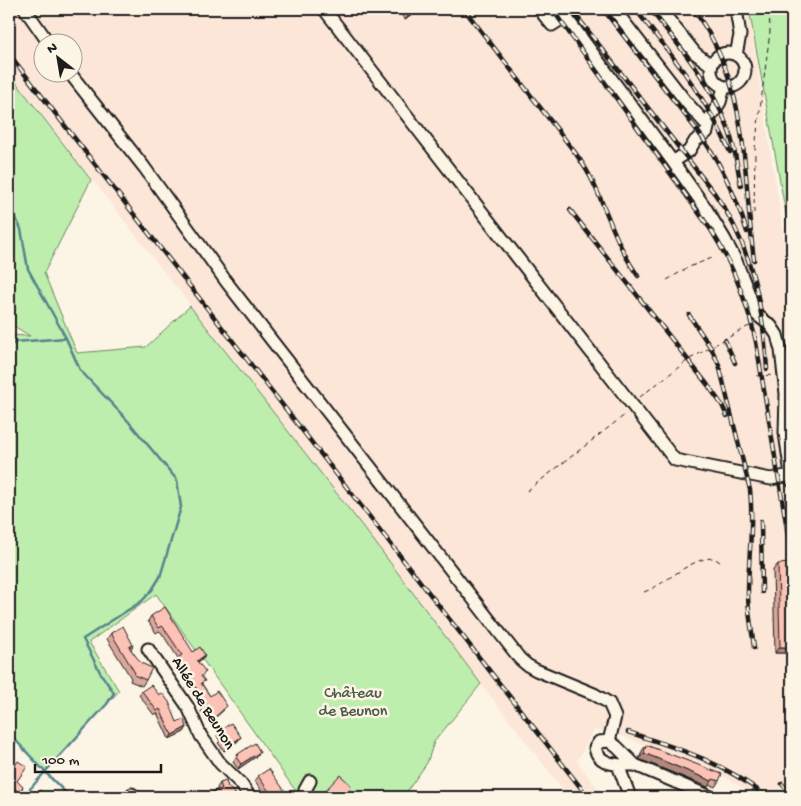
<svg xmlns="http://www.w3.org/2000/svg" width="801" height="806" font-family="'Gochi Hand',sans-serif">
<rect width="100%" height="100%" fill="#fcf5e5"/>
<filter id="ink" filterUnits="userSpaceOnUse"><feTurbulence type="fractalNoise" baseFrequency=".02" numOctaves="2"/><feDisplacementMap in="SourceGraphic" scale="10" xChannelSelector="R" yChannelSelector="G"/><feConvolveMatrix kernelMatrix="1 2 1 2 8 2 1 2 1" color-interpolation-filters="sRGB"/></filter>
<g filter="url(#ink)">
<path fill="#fce6d7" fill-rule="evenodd" d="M9,9H748L792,287V797H757L723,776L622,736L594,730L577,761L604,797H569L481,684L374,541L9,73ZM42,42H72V72H42Z"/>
<path fill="#bdeead" stroke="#6c8564" d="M749,9H792V248Z
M9,73L91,180L44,273L77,353L146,347L190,306L374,541L481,684L434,742L427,763L403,797H300L156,594L89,642L119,691L45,772L9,734V335L30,336L9,323Z"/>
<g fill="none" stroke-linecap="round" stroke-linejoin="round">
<path stroke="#54828d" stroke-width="2.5" d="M9,203L21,229L28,269L66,338L15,342L9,347
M66,338L80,370L128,421L177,480L181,507L160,577L152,590L142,601L83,639L101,674L114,693L107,704L45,772L70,797
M9,733L45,772L23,797"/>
<g stroke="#1c1c1c" stroke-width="15">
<path id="minor" d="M25,9L48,42
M324,9L675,460L771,479L791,475
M539,9L552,25L566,16
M560,9L673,162L705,207L724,238L736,261L757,315L771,326L777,335L781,350L786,394L785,433L792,481
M614,9L687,103L708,126
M660,9L695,53L711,65
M736,9L740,35L736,55
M711 70a17 17 0 1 1 34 0a17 17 0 1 1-34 0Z
M69,72L144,167L228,284L273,342L520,659L527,665L536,670L594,694L609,703L615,717L609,741
M673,162L689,151L695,141L707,132L710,118L720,102L724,87
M148,649L188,707L201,736L220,763L241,784L250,797
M618,765L630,797
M635,765C620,765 599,766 595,748L599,742L609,741L617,747L635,765L711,797
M132,794L135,797
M308,797L305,790L310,781"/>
</g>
<path stroke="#1c1c1c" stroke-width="1" stroke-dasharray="5 4" stroke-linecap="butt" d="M754,213L755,148L770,32L769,9
M667,280L689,267L712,258
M757,376L774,375
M640,397L688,360L747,327L755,325
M527,491L626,414
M644,592C667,584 689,558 714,558L720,562"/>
<use href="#minor" stroke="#fcf5e5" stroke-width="11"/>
<g stroke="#1c1c1c" stroke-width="4.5">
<path id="rail" d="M464,9L570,146C578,156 585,167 591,178C608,212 616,245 638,276
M552,9L711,230C733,265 747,301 756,342L792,559
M571,9L715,194C752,246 763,306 767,369
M603,9L696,129C719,159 736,196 747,232
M635,9C671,54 707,98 730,152
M650,9C679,46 711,82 727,126C735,145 737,166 741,186
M693,9C751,86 742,170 754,260
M9,54L588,797
M570,210L707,384L722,405L727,416
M689,315L711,348L719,365L750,490C754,525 748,559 748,594C748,612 752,630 754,648
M725,340L735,363
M761,521L762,592
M628,732C680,749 723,762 767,797
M782,784L792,795"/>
</g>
<use href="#rail" stroke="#fcf5e5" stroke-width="2.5" stroke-dasharray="8" stroke-linecap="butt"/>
</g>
<path fill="#daa79d" stroke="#1c1c1c" d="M397,9H420L405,20Z
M778,564L792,605V648L789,653H775L773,570Z
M151,616L193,652L205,655L202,659L198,662L202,677V684L210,696L224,710L209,723L201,712L203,709L198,701L199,700L182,677L184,674L175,661L178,658L161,632L159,631L156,633L148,621Z
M111,633L133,645L131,649L146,680L142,686L130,681L131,678L107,639Z
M792,648V685H790L789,653Z
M142,691L177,722L187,727L184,732L169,739L157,713L154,715L139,695Z
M220,731L238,741L224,751L218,743L220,741L217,736Z
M646,745L719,781L715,787L710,785L708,787L639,759L642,751Z
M238,754L257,756L238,769L233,762Z
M9,775L23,787L16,797L9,791Z
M258,776L287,794L294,797H266L255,781Z
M220,783L228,787L234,797H211V796L214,791L217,790V788Z"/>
<path fill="#b1887f" stroke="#1c1c1c" d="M414,9H420L405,20L412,11Z
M780,647H792V648L789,653H775Z
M205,655L202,659L194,665L197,661Z
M187,727L184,732L169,739L172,735Z
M241,737L238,741L224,751L227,747Z
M260,752L257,756L238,769L241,764Z
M644,753L712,781L708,787L639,759Z"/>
<path fill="#fdc2b6" stroke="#1c1c1c" d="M791,563L792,647H780L778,564Z
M165,607L193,652L200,647L205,655L197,661L206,672L201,676L205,681L201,683L210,696L217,691L227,706L213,719L204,707L207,705L201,697L202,696L185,673L188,671L179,657L182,655L164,628L162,626L159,628L151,616Z
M123,626L133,645L129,647L141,663L152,668L146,680L134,675L135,673L111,633Z
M151,685L159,695L162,693L169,702L177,722L184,719L187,727L172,735L160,709L157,711L142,691Z
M231,723L241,737L227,747L221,739L224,737L220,731Z
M255,743L260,752L241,764L236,757L239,755L238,754Z
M646,745L722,774L719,781L713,779L712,781L644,753Z
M18,761L27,767L17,781L23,787L19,792L11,786L9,789V775Z
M269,769L287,794L290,792L294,797H273L258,776Z
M340,775L352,786L342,797H324L321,795Z
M226,781L228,787L236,794L227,797H216L214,791L222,789L220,783Z
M40,790L46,797H37L35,796Z
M360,791L366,797H356Z
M742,794L748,797H740Z"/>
</g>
<g text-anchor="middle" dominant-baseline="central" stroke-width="5" stroke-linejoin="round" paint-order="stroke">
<g font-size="16" fill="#4c5b48" stroke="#fcf5e5">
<text x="353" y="694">Château<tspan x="353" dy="18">de Beunon</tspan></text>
</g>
<g font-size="16" fill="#1c1c1c" stroke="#fcf5e5">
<text transform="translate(202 704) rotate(58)">Allée de Beunon</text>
</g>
</g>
<rect width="801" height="806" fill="none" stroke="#fcf5e5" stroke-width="30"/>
<rect x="15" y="15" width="771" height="776" fill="none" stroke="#1c1c1c" stroke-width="2" filter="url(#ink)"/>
<g transform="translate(58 58) rotate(329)"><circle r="24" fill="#fcf5e5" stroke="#a29e95"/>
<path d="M0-4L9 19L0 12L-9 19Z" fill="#1c1c1c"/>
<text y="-8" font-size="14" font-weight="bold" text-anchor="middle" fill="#1c1c1c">N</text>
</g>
<path d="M35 764v8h126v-8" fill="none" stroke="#1c1c1c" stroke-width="2.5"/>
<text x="42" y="764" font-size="15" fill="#1c1c1c" stroke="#fcf5e5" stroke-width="4" paint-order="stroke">100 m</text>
</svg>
